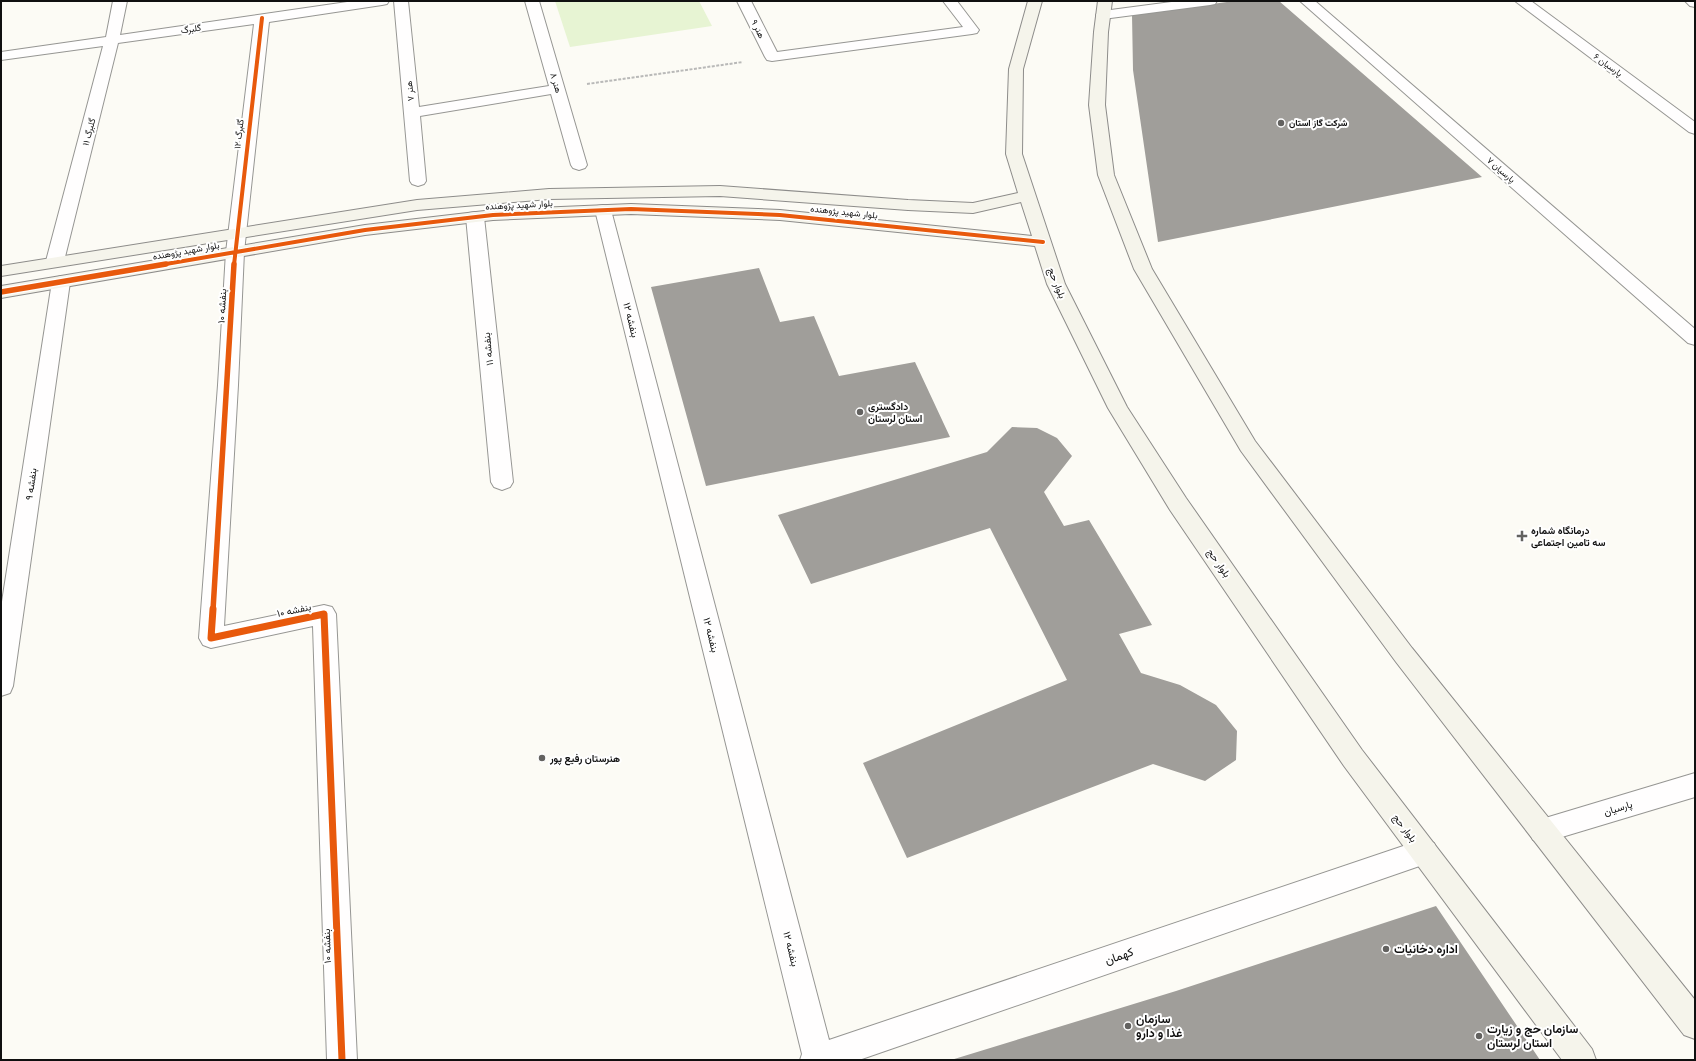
<svg xmlns="http://www.w3.org/2000/svg" width="1696" height="1061" font-family="'Roboto Serif',Vazirmatn,serif">
<rect width="100%" height="100%" fill="#fcfbf5"/>
<path fill="#e7f4d3" d="M555,1H699L712,26L570,47Z"/>
<path fill="#a09e9a" d="M1234,1H1279L1482,177L1158,242L1133,70L1132,15Z
M759,268L780,322L814,316L839,376L915,362L950,437L706,486L651,287Z
M1012,427L1037,428L1057,438L1072,456L1044,492L1064,526L1089,520L1152,625L1119,634L1141,673L1180,685L1216,705L1237,731L1236,760L1205,781L1153,764L907,858L863,763L1067,680L990,528L811,584L778,515L987,452Z
M1436,906L1540,1060H951L1176,991Z"/>
<g fill="none" stroke-linecap="round" stroke-linejoin="round">
<g stroke="#969693" stroke-width="2">
<path id="lane" d="M1179,1H1217L1215,4L1210,5L1103,19L1098,18L1096,15L1098,12L1103,11Z"/>
</g>
<g stroke="#969693" stroke-width="2">
<path id="street" d="M113,1H127L120,35L354,1H389L387,4L382,5L269,22L244,252L238,385L224,626L324,605L332,607L336,614L357,1060H327L313,626L211,648L203,645L199,638L218,385L226,252L254,24L118,43L64,261L61,265L55,266L49,265L46,261L103,46L1,60V52L106,37Z
M394,1H408L419,107L549,86L525,1H539L587,165L585,168L579,170L573,168L571,165L551,94L420,116L426,181L424,184L418,186L412,184L410,181Z
M737,1H751L777,52L963,27L943,1H957L979,30L977,33L972,34L772,61L767,60L765,57Z
M1300,1H1315L1695,329V345L1688,343Z
M1515,1H1531L1695,122V134L1689,132Z
M1685,1H1695V7L1690,6Z
M603,205L609,206L611,210L829,1040L1424,839L1434,843L1438,852L1434,861L859,1060H800L802,1054L595,210L597,206Z
M475,212L481,213L484,217L513,482L510,487L502,490L494,487L491,482L466,217L469,213Z
M61,276L67,278L70,282L13,686L10,693L1,696V608L52,282L55,278Z
M1695,773V797L1542,843L1533,840L1529,831L1533,822L1542,819Z"/>
</g>
<g stroke="#8d8c8a" stroke-width="2">
<path id="secondary" d="M1028,1H1042L1023,69L1022,154L1065,284L1127,407L1186,498L1362,750L1592,1049L1596,1060H1562L1344,766L1170,510L1108,408L1047,284L1035,246L780,220L631,214L493,220L365,235L1,298V286L365,225L493,210L631,204L780,210L1032,236L1021,202L973,213L908,210L720,196L549,199L417,210L1,276V266L417,200L549,189L720,186L908,200L973,203L1018,193L1006,154L1009,69Z
M1098,1H1112L1108,32L1105,105L1114,175L1152,269L1255,441L1412,648L1695,1000V1039L1684,1035L1396,662L1241,451L1134,269L1098,175L1089,105L1094,32Z"/>
</g>
<path stroke="#b9b9b8" stroke-width="2" stroke-dasharray="3 1.5" stroke-linecap="butt" d="M587,84L743,62"/>
<use href="#lane" fill="#fffefe" fill-rule="evenodd"/>
<use href="#street" fill="#fffefe" fill-rule="evenodd"/>
<use href="#secondary" fill="#f5f4eb" fill-rule="evenodd"/>
<g stroke="#fff" stroke-width="6">
<path id="cycleway-far2" d="M160,265L365,230L493,215L631,209L780,215L1043,242
M234,265L262,18"/>
</g>
<g stroke="#fff" stroke-width="8">
<path id="cycleway-far1" d="M1,292L166,264
M213,610L234,264"/>
</g>
<g stroke="#fff" stroke-width="10">
<path id="cycleway" d="M213,609L211,638L324,614L342,1060"/>
</g>
<use href="#cycleway-far2" stroke="#e8590c" stroke-width="4"/>
<use href="#cycleway-far1" stroke="#e8590c" stroke-width="5.5"/>
<use href="#cycleway" stroke="#e8590c" stroke-width="7"/>
</g>
<g fill="#636260" stroke="#fff" stroke-width="1.5">
<circle cx="1281" cy="123" r="4"/>
<circle cx="860" cy="412" r="4"/>
<path d="M1520 530h4v4h4v4h-4v4h-4v-4h-4v-4h4z"/>
<circle cx="542" cy="758" r="4"/>
<circle cx="1386" cy="949" r="4"/>
<circle cx="1128" cy="1026" r="4"/>
<circle cx="1479" cy="1036" r="4"/>
</g>
<g text-anchor="middle" dominant-baseline="central" stroke-width="4" stroke-linejoin="round" paint-order="stroke">
<g font-size="9" fill="#101010" stroke="#fff">
<text transform="translate(191 29) rotate(-8)">گلبرگ</text>
<text transform="translate(758 29) rotate(64)">هنر ۹</text>
<text transform="translate(1608 65) rotate(36)">پارسیان ۶</text>
<text transform="translate(556 83) rotate(74)">هنر ۸</text>
<text transform="translate(410 91) rotate(-96)">هنر ۷</text>
<text transform="translate(89 132) rotate(-75)">گلبرگ ۱۱</text>
<text transform="translate(239 134) rotate(-83)">گلبرگ ۱۲</text>
<text transform="translate(1501 170) rotate(41)">پارسیان ۷</text>
<text transform="translate(519 205) rotate(-3)">بلوار شهید پژوهنده</text>
<text transform="translate(844 212) rotate(6)">بلوار شهید پژوهنده</text>
<text transform="translate(186 251) rotate(-10)">بلوار شهید پژوهنده</text>
</g>
<g font-size="9" font-weight="bold" fill="#101010" stroke="#fff" text-anchor="start">
<text x="1289" y="123">شرکت گاز استان</text>
</g>
<g font-size="10" fill="#101010" stroke="#fff">
<text transform="translate(1057 283) rotate(68)">بلوار حج</text>
<text transform="translate(222 306) rotate(-87)">بنفشه ۱۰</text>
<text transform="translate(631 320) rotate(76)">بنفشه ۱۲</text>
<text transform="translate(488 349) rotate(-96)">بنفشه ۱۱</text>
<text transform="translate(31 484) rotate(-82)">بنفشه ۹</text>
<text transform="translate(1219 563) rotate(55)">بلوار حج</text>
<text transform="translate(294 610) rotate(-12)">بنفشه ۱۰</text>
<text transform="translate(711 635) rotate(76)">بنفشه ۱۲</text>
<text transform="translate(1618 808) rotate(-17)">پارسیان</text>
<text transform="translate(1405 828) rotate(53)">بلوار حج</text>
<text transform="translate(327 946) rotate(-92)">بنفشه ۱۰</text>
<text transform="translate(791 949) rotate(76)">بنفشه ۱۲</text>
</g>
<g font-size="10" font-weight="bold" fill="#101010" stroke="#fff" text-anchor="start">
<text x="868" y="406">دادگستری<tspan x="868" dy="12">استان لرستان</tspan></text>
<text x="1531" y="530">درمانگاه شماره<tspan x="1531" dy="12">سه تامین اجتماعی</tspan></text>
<text x="550" y="758">هنرستان رفیع پور</text>
</g>
<g font-size="12" font-weight="bold" fill="#101010" stroke="#fff" text-anchor="start">
<text x="1394" y="949">اداره دخانیات</text>
<text x="1136" y="1019">سازمان<tspan x="1136" dy="14">غذا و دارو</tspan></text>
<text x="1487" y="1029">سازمان حج و زیارت<tspan x="1487" dy="14">استان لرستان</tspan></text>
</g>
<g font-size="12" fill="#101010" stroke="#fff">
<text transform="translate(1119 956) rotate(-19)">کهمان</text>
</g>
</g>
<rect width="1696" height="1061" fill="none" stroke="#101010" stroke-width="4"/>
</svg>
